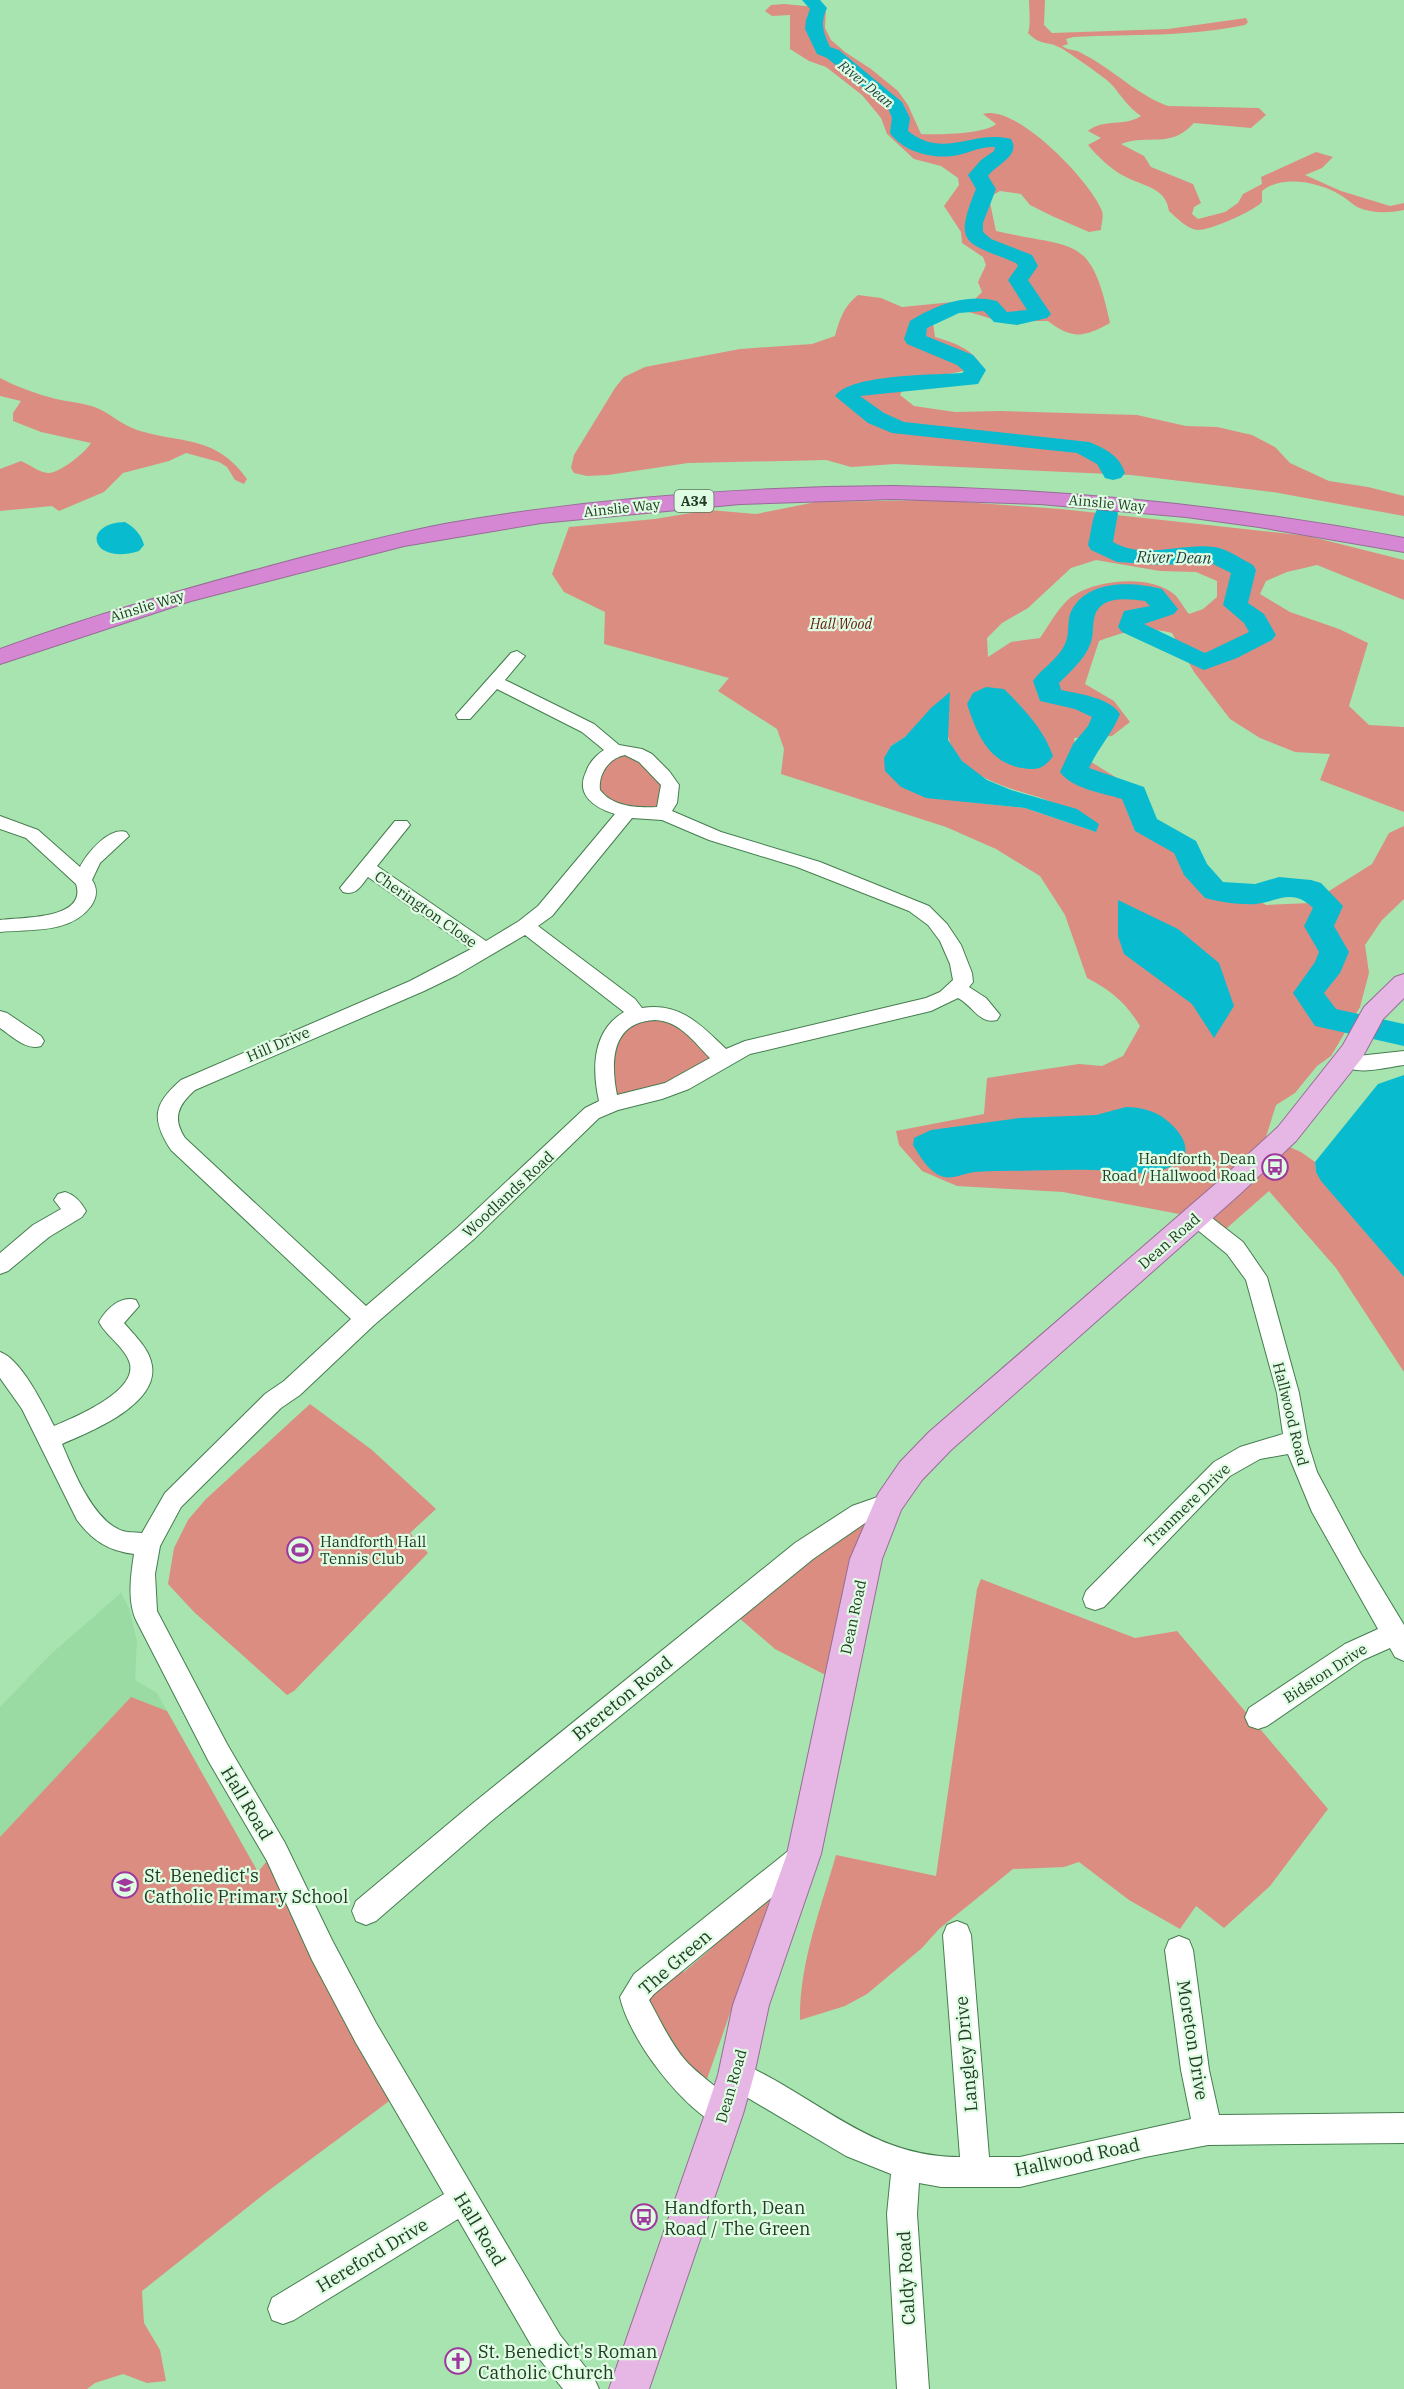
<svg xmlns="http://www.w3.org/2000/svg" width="1404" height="2389" font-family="'IBM Plex Serif',serif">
<rect width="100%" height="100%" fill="#a8e4b0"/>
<path fill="#99dba2" d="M122,1592V1595L129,1608L137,1641L135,1680L157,1693L258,1873L242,1897L0,2154V1707L51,1654Z"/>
<path fill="#db8d82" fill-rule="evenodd" d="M1029,0H1045L1044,25L1052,33L1168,29L1246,18L1248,22L1245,25C1188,37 1132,34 1074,37L1066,39L1068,44L1062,46C1069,51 1076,49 1083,54C1113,69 1137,95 1168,106L1259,108L1266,115L1251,128L1194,123C1169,150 1150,133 1121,144L1144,156L1151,167L1193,184L1201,203L1194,207L1192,214L1198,219L1225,212L1238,203L1243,194L1262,184L1261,177L1316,152L1333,157L1322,168L1305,175L1341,191L1390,206L1404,203V210C1388,213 1373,214 1357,207C1352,204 1347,199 1342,196C1321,182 1282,174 1262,191V202C1254,211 1209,231 1197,230C1186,228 1177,218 1169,211C1166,187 1142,186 1124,176C1112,170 1097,156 1088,145L1101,138L1088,131C1104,118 1125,127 1141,116C1130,109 1121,96 1113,86C1109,80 1068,52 1061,48C1046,40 1042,47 1028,33C1031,25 1029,9 1029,0Z
M784,4L826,8L825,28L831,40L845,52L871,69L898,91L908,105L921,134C938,135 985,134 996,124L983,114C1016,103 1091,182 1102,211C1104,217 1101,224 1101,230L1089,232L1052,216L1030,205L1021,194L1000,191L991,196L990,203L996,231C1075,249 1091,233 1110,323C1085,337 1072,340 1048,321H1021L1009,324L962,310L933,323L935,337C954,343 972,348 982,367L906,383L900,395L914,406L955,412L1000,411L1137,415L1186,426L1217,427L1252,435L1275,447L1290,463L1329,481L1368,487L1404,496V516L1273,492L1131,475L895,464L851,467L826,460L688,463L608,475L587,476L574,473L571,468L574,455L615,388L624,377L645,367L740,349L812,344L835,336C839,320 844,306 858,295L881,298L902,307L974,300L982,292L978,282L986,265L983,257L962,243L961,232L944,206L959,185L958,178L941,166L914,159L887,134L881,118L862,95L826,67L809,61L790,49V15L772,16L765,11L771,5Z
M0,378C17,387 37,394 56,399C69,402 85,403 97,408C111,414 122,425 137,430C182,444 216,435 247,479L244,484L235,480L227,467L219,462L186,453L169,461L123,473L104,492L59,511L52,506L0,511V469L21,461C29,464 40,473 48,473C59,474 86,452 91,443L41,432L13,421V413L21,401L0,396Z
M936,500L1061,509L1308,536L1404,560V600L1317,565L1287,572L1266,581L1260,594L1290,612L1339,629L1368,643L1349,706L1369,725L1404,727V812L1320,780L1330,754L1295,752L1260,738L1230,719L1194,672L1172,633C1145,626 1125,631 1099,641L1085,684L1114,701L1130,722L1112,736L1074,738L1075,745L1088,760L1141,793L1174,853L1209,878L1230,884L1266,905L1310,903L1372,864L1389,833L1404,826V899L1382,920L1365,945L1369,973L1360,1007L1331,1056L1317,1066L1295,1093L1276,1105L1266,1137L1301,1152L1315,1162L1316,1172L1404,1277V1372L1336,1268L1269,1191L1219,1235L1195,1217L1063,1192L957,1186L922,1171L899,1145L896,1131L984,1114L987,1078L1079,1064L1102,1066L1123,1056L1140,1026C1126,1003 1111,990 1087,978L1065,915L1040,876L996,849L946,827L781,774L784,749L777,729L718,691L729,678L604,644L605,612L564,592L552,574L569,527L655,519L709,510L756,514L816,502ZM1096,560L1160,571L1196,572L1217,581V597L1203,609L1189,614C1184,608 1180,600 1175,595C1152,575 1101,579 1076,594C1061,602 1050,624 1040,638L1011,642L988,657L987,638L1002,623L1028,608L1071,568ZM950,693C948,707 944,727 949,740C962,779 1011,788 1044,799C1062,805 1080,821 1096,832L1025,808L969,802L891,746L905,737Z
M625,751L662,773V813L600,801L595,770Z
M671,1015L722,1057L691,1079L609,1103L615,1028Z
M310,1404L372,1450L436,1509L410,1533L428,1553L294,1691L287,1695L194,1612L168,1584L174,1548L188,1520L206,1499Z
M889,1503L839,1682L775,1649L731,1611Z
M981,1579L1135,1638L1177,1631L1328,1809L1270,1886L1224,1928L1196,1906L1180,1929L1129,1900L1079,1862L1064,1867L1013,1869L939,1929L922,1948L867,1994L845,2006L800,2020C799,1964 821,1908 836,1855L936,1876L977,1589Z
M131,1697L167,1711L258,1872L270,1857L400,2093L268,2191L142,2291L144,2323L160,2350L166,2381L147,2383L123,2374L95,2383L87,2389H0V1837Z
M771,1896L707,2079L692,2073L650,2005V1997L679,1969L684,1972L711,1949L710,1944Z"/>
<path fill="#09bbcf" d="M125,522C135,528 141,534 144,545L139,551C90,566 81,523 125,522Z
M986,687L1004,689C1024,709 1043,728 1053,756C1045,768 1036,771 1022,768C988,762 977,734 967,704L973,693Z
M950,692L948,740L962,761L987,780L1011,790L1077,809L1099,824L1096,832L1025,808L926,798L901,787L885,771L884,758L891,746L905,737L931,708Z
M1118,900L1178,929L1219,963L1234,1006L1214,1038L1192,1004L1124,954L1118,936Z
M1404,1075V1277L1321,1181L1316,1172L1315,1162L1378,1084Z
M1126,1107C1138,1107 1151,1110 1161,1116C1179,1128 1201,1155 1170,1167C1141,1179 1122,1170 1094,1170C1063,1169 1033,1171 1002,1171C993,1171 984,1171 975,1172C965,1173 954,1179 944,1177C929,1173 920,1156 913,1145L914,1138L931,1130L1019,1118L1096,1115Z"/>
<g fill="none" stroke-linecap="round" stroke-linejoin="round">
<path fill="#09bbcf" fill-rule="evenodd" d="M802,0H820L827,8C820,23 823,32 830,47L839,50L902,102L910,118L908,131C944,160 972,129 1011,139C1021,156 997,164 988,176L996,189L983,223V232L991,239L1032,255L1038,266L1028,280L1051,314L1047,318L1017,325L994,322L984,311L959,313L927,328L926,336L973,355L986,370L978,384L860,396L884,413L904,422L1089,442C1106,449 1119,455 1125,473L1121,478L1113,480L1105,478L1097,464L1077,453L892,433L868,423L835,396C850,374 935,375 962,373L964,371L957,365L907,344L904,339L910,321C935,305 967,293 997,301L1007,312L1027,310L1008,280L1018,266L1016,263C967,242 952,247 976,189L968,175L981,160L994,151L995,147C982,146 971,152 958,155C936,160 904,153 890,133L892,118L888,108L827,58L817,54L805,29L806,20L810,9Z
M1106,506L1114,508L1118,513L1113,542C1144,560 1181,543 1214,547C1228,549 1241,559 1253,565L1256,570L1248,603L1264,614L1276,635L1272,640L1237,658L1204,670L1122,632L1118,627L1124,611L1150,606L1145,601C1129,599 1102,595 1095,615C1092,624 1094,633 1091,642C1086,658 1071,671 1059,683L1061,690C1079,694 1109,697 1120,714C1112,734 1098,748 1089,768L1144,787L1157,819L1196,841L1207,864L1223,882L1255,884L1279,877L1311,880L1321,883L1343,906L1334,926L1349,952L1340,973L1324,993L1336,1009L1404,1024V1046L1315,1026L1293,993L1315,962L1319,952L1304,926L1313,908C1292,888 1279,901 1256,904C1240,905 1220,902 1205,898L1184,875L1174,853L1135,831L1122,799C1103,793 1072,789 1060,772L1073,744L1088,726L1092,717L1075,709L1040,701L1033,681C1042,668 1057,660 1064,646C1070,636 1067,624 1070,614C1084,579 1132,581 1162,589L1178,609L1174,614L1144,624L1205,653L1249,632L1244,623L1223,605L1231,573L1209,562L1163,565L1117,562L1091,550L1088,545C1091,534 1092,516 1098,508Z"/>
<g stroke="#457d4f" stroke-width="2">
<path id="minor" d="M517,651L525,656L505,680L594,724L619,745L642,749L652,754L669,771L679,785L677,803L672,811L721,832L820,862L929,906L947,924L961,945L972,973L973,982L969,987L986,998L1000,1015L997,1020C980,1025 972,1005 958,998L931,1011L750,1054L689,1089L662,1099L618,1110L599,1118L474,1239L374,1325L300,1395L281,1408L181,1507L160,1546L155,1574L157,1611L227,1744L285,1843L332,1940L376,2023L560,2335L594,2378L599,2389H563L538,2357L458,2219L294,2320L283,2324L272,2320L268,2309L272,2298L444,2194L356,2043L312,1960L267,1861L209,1762L136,1620C127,1600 131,1574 134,1554C108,1551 92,1540 77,1520L22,1409L0,1378V1352C21,1359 44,1406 54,1426C75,1417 136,1392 130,1364C126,1348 106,1336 99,1322C106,1309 121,1295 136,1300L139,1306L124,1323C134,1335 150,1349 152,1366C158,1405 90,1432 62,1444C73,1470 92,1517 118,1529C125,1533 134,1532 142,1533L165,1493L265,1394L284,1381L351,1319L171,1150C151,1119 153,1104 181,1080L410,981L471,949L368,877C360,887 356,896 343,892L340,888L395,821H407L410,825L377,866L486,941L519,921L538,906L615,814C595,808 575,795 586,772C589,763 596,755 604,750L582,732L497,689L470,719H458L456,715L511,653ZM625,755L639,762L661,785L657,807C637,808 613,807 600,790C598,774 609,758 625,755ZM632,818L662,820L709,840L797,867L909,911L928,925L940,941L950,964L953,980L940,992L926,998L745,1041L726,1049C701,1025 680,1002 642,1008L635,999L538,926L552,916ZM525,935L624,1012C592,1031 592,1069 599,1101L585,1108L458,1227L366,1306L185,1138C172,1118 178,1105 195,1090L424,991L457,975ZM655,1020C680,1021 694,1042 710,1058L665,1083L617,1095C610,1060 612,1022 655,1020Z
M0,816L38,830L80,867C87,853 109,827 126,832L129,836L100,863L92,880C98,889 97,897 91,906C71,934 30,929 0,932V920C20,917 88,920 76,884L26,838L0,829Z
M0,1011L7,1013L41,1036L44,1041L41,1046C26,1051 12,1036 0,1028Z
M1404,1051V1065C1386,1067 1348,1079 1337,1059L1340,1054L1347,1052L1358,1056Z
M65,1192C75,1195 81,1202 86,1211L82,1217L49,1237L8,1271L0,1274V1253L33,1225L61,1209L54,1200L58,1194Z
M1196,1209L1203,1211L1243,1242L1267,1277L1299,1393L1308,1443L1317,1472L1361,1554L1404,1625V1661L1395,1657L1390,1648L1363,1660L1267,1726L1258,1729L1249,1726L1245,1717L1249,1708L1345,1644L1378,1629L1312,1512L1288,1454L1260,1459L1230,1476L1104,1607L1095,1610L1086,1607L1083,1599L1086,1591L1214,1462L1240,1447L1283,1434L1277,1393L1246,1280L1227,1254L1189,1223L1185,1217L1189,1211Z
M889,1493L897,1496L901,1503L897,1510L868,1521L813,1559L490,1822L376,1921L366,1925L356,1921L352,1911L356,1901L472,1804L795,1543L852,1506Z
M801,1844L810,1848L814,1857L810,1866L654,1994L649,2000C660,2020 671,2044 686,2061C702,2079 729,2092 738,2114L734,2124L724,2128C684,2112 629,2039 620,1997L634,1974L792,1848Z
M957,1921L967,1925L971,1935L989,2157H1020L1191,2119L1181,2070L1165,1950L1169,1940L1179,1936L1189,1940L1193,1950L1209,2070L1219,2115L1404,2113V2143L1208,2145L1145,2157L1020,2187H941L919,2183L917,2214L929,2389H897L887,2214L891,2174L846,2156L726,2085L722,2075L726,2065L736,2061C816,2094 867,2157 960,2157L943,1935L947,1925Z"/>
</g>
<g stroke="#976c96" stroke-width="2">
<path id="major" d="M1404,974V998L1383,1019L1362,1058L1296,1141L1240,1194L951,1450L922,1480L901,1510L882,1559L821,1854L769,2005L754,2075L743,2114L649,2389H609L705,2114L718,2075L733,2005L787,1854L850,1559L878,1494L900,1462L929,1432L1220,1180L1278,1127L1343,1045L1364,1007L1395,977Z"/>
</g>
<g stroke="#976c96" stroke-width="2">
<path id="highway" d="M893,486C1065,489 1234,506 1404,538V552L1259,527L1186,517L1040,504L893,499L740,504L541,523L404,546L191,601L0,664V649C95,614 192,587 289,561C343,547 396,533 450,523C596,498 745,487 893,486Z"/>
</g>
<use href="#minor" fill="#fff" fill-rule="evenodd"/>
<use href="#major" fill="#e6b7e5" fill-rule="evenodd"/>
<use href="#highway" fill="#d687d3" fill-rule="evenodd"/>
</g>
<defs>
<g id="bus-ring" transform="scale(1.35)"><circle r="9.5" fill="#dffde2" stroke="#9e389d" stroke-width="1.5"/><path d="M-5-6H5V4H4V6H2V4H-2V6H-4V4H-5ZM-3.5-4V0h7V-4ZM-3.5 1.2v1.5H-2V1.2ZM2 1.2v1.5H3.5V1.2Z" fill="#9e389d"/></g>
<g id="stadium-ring" transform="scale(1.35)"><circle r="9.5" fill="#dffde2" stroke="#9e389d" stroke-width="1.5"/><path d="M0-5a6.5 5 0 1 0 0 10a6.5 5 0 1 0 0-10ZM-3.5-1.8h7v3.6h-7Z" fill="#9e389d"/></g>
<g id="school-ring" transform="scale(1.35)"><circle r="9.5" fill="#dffde2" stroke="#9e389d" stroke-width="1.5"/><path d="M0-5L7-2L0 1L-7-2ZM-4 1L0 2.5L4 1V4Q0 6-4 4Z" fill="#9e389d"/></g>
<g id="church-ring" transform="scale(1.35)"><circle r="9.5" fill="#dffde2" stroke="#9e389d" stroke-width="1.5"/><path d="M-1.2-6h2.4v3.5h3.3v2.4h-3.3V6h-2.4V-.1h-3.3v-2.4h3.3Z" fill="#9e389d"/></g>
</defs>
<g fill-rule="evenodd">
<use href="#bus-ring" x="1275" y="1167"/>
<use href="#stadium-ring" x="300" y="1550"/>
<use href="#school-ring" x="125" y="1885"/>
<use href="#bus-ring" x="644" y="2217"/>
<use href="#church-ring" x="458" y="2361"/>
</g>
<g text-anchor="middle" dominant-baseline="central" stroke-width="4.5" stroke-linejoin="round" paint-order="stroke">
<g font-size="14" font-style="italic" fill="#1c3b3f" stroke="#dffde2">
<text transform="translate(866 84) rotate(39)">River Dean</text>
</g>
<rect fill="#dffde2" stroke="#5b755e" stroke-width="1.5" x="674.5" y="490" width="39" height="22" rx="4.5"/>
<g font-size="14" font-weight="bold" fill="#233b26">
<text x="694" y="501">A34</text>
</g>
<g font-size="14" fill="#233b26" stroke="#dffde2">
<text transform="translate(1107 503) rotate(5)">Ainslie Way</text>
<text transform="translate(622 508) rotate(-6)">Ainslie Way</text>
<text transform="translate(147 606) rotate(-17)">Ainslie Way</text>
</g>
<g font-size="14" font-style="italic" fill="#641712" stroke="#dffde2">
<text x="841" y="624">Hall Wood</text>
</g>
<g font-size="15" fill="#233b26" stroke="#dffde2">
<text transform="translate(426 909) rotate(35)">Cherington Close</text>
<text transform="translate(278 1044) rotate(-23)">Hill Drive</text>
<text transform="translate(508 1194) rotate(-43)">Woodlands Road</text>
<text transform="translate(1169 1241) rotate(-41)">Dean Road</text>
<text transform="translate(1291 1414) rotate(76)">Hallwood Road</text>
<text transform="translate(1187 1505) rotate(-44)">Tranmere Drive</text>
<text transform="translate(853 1617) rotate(-78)">Dean Road</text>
<text transform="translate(1325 1673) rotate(-33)">Bidston Drive</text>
<text transform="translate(731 2086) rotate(-74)">Dean Road</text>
</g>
<g font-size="15" fill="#233b26" stroke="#dffde2" text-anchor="end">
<text x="1256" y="1158">Handforth, Dean<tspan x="1256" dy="17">Road / Hallwood Road</tspan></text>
<text x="320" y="1541" text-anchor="start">Handforth Hall<tspan x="320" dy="17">Tennis Club</tspan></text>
</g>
<g font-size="16" font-style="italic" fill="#1c3b3f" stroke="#dffde2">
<text transform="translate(1174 557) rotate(1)">River Dean</text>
</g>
<g font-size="18" fill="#233b26" stroke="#dffde2">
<text transform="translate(622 1698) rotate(-39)">Brereton Road</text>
<text transform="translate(247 1803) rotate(59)">Hall Road</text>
<text transform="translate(675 1962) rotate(-41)">The Green</text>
<text transform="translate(1193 2040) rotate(81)">Moreton Drive</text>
<text transform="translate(966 2054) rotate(-95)">Langley Drive</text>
<text transform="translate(1077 2157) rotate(-12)">Hallwood Road</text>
<text transform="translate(480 2229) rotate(59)">Hall Road</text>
<text transform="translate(372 2255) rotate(-31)">Hereford Drive</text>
<text transform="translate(906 2278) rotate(-93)">Caldy Road</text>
</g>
<g font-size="18" fill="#233b26" stroke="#dffde2" text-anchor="start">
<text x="144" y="1875">St. Benedict's<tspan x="144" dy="21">Catholic Primary School</tspan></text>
<text x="664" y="2207">Handforth, Dean<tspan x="664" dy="21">Road / The Green</tspan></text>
<text x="478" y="2351">St. Benedict's Roman<tspan x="478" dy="21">Catholic Church</tspan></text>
</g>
</g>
</svg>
